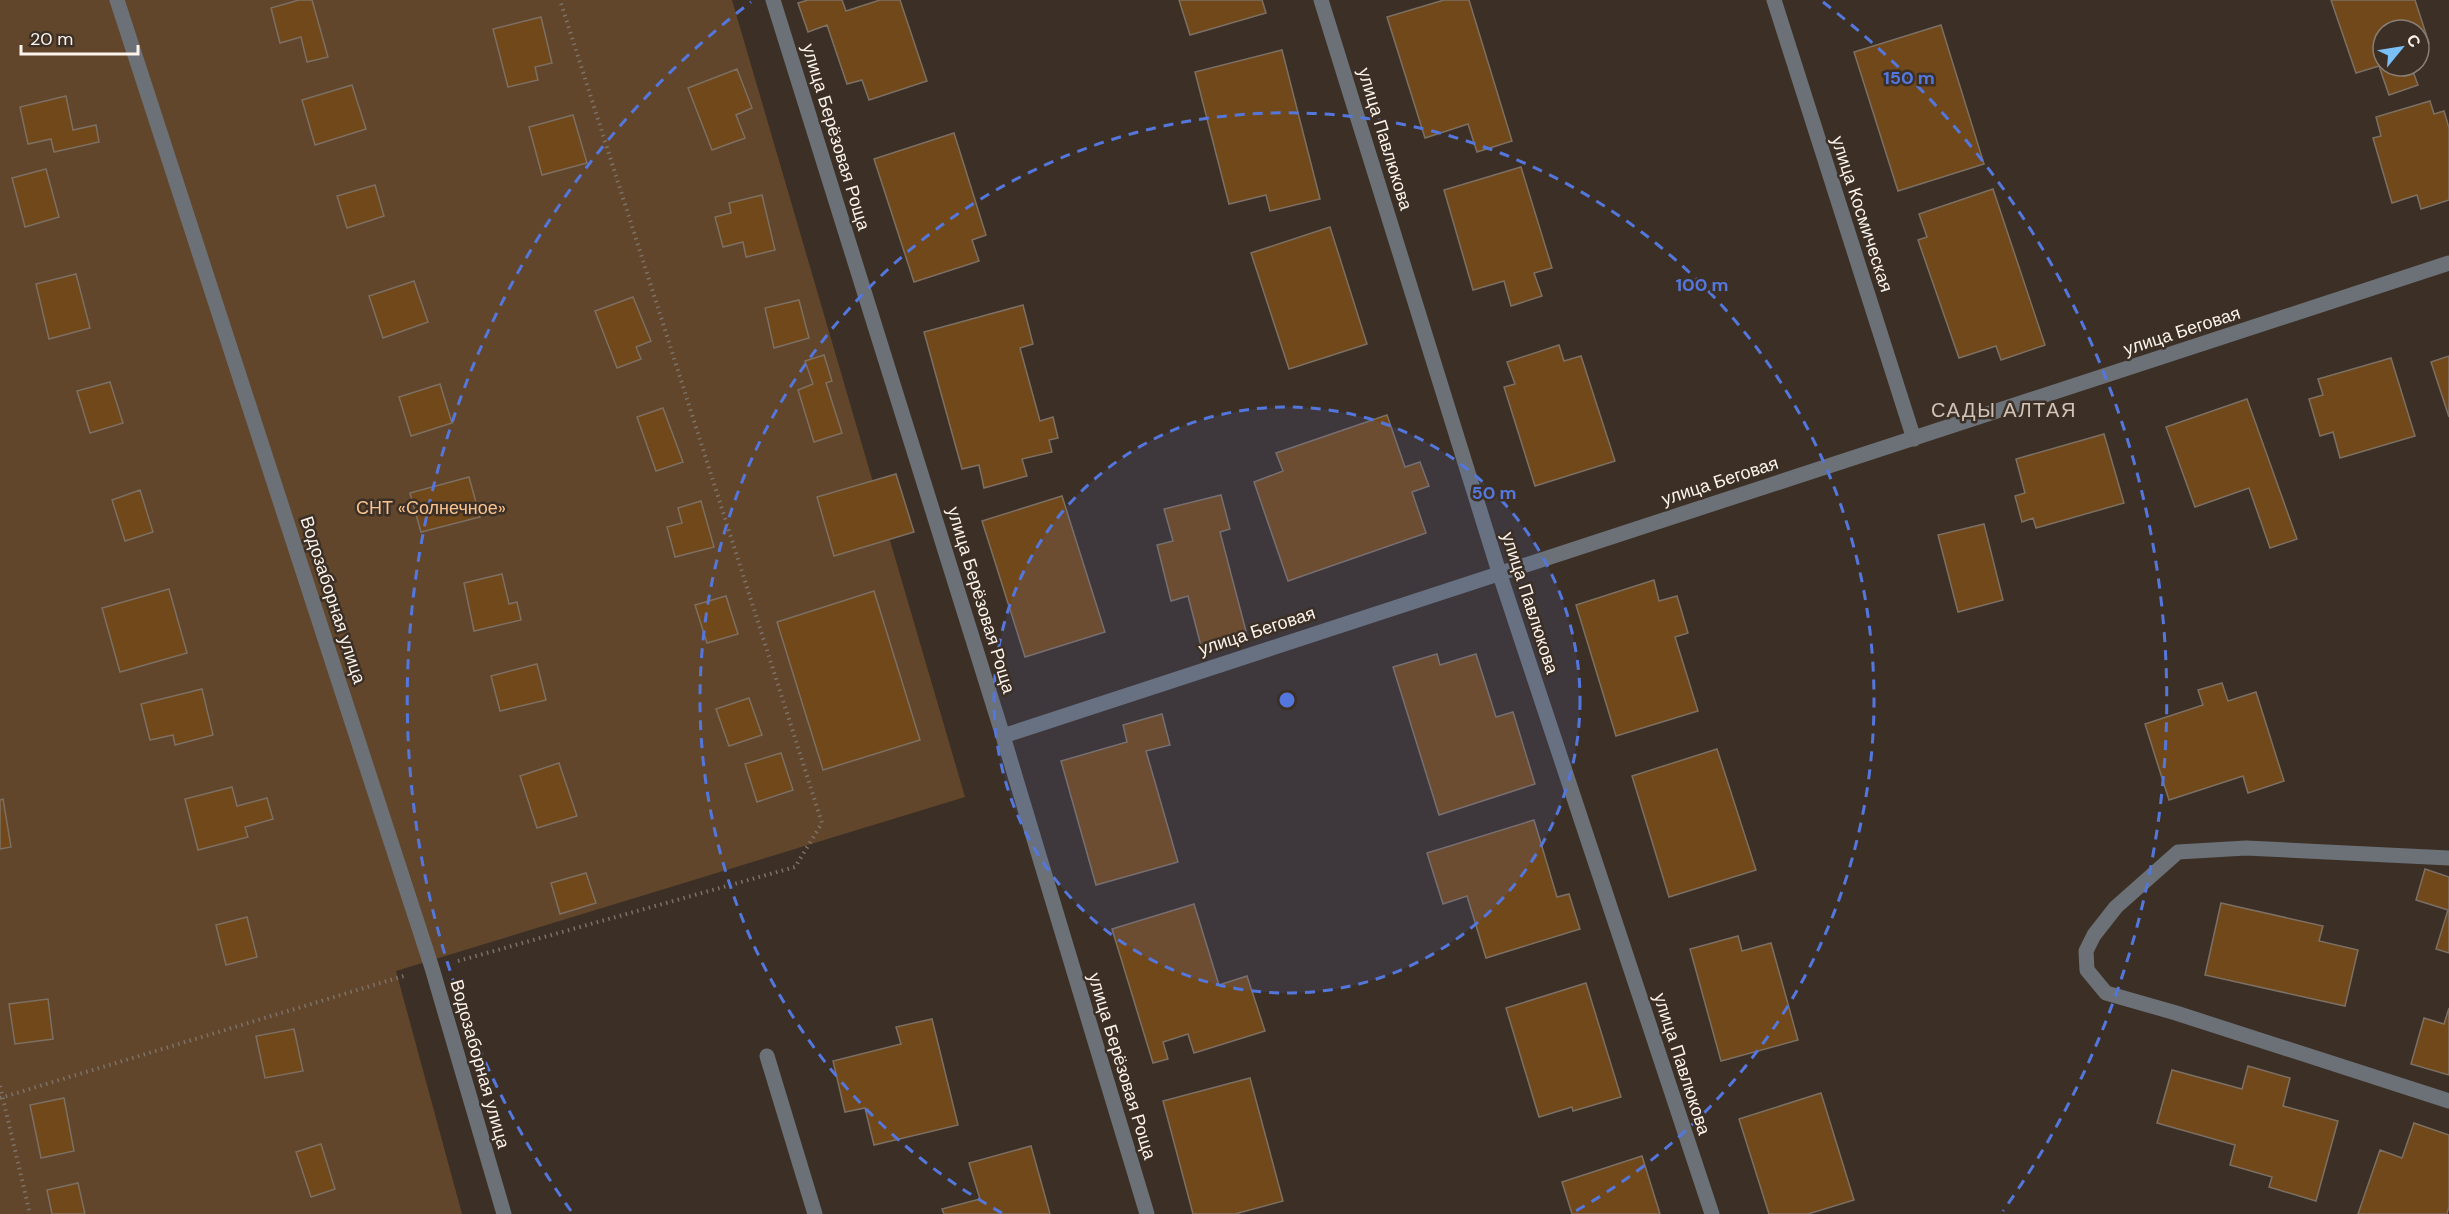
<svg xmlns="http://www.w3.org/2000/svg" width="2449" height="1214" font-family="'DM Sans',sans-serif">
<rect width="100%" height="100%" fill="#3c3026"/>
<path fill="#61462b" d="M0,0H732L965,797L396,971L462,1214H0Z"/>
<path fill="#71481a" stroke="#7c6f63" stroke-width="1.5" d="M299,0H312L328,57L307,62L301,37L280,43L271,8Z
M808,0H842L846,11L880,0H900L927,81L869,100L862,80L847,84L827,25L808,32L798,3Z
M1179,0H1262L1266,13L1190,35Z
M1444,0H1469L1512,141L1477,152L1468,124L1425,138L1387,17Z
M2331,0H2415L2429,43L2419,46V30H2383V66H2411L2418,85L2389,95L2379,66L2356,73Z
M541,17L552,63L535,67L538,80L508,87L493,29Z
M1941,25L1984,164L1898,191L1854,52Z
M1282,50L1320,199L1270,211L1266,195L1229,204L1195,72Z
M737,69L752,108L736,115L745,138L712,150L688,88Z
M352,85L366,129L315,145L302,100Z
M66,96L73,130L96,125L99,142L54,152L51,139L28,144L20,107Z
M2430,101L2434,114L2444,111L2449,128V200L2421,209L2417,195L2392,203L2373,138L2381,136L2376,117Z
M573,115L587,163L542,175L529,127Z
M954,133L986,235L972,240L979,261L914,282L874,159Z
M1521,167L1552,268L1534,273L1542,296L1511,306L1504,281L1473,290L1444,190Z
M46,169L59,217L25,227L12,178Z
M375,185L384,216L347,228L337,196Z
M1993,189L2045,345L2001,360L1996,346L1959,358L1918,240L1927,237L1919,214Z
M762,195L775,250L746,257L743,242L723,247L715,217L731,213L729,203Z
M1330,227L1367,344L1289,369L1251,253Z
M76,274L90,328L49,339L36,284Z
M414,281L428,322L383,338L369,296Z
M633,297L651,341L636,347L641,359L617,368L595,311Z
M799,300L809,338L774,348L765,308Z
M1023,305L1033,344L1020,348L1040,421L1053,417L1058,438L1049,440L1052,452L1022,459L1027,476L984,488L979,465L962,469L924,332Z
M1559,345L1564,361L1581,356L1615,461L1535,486L1504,387L1515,384L1507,362Z
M824,355L832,381L826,383L842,433L814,442L798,390L813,384L805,361Z
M2449,356V417L2431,362Z
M2391,358L2415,436L2340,458L2333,432L2320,436L2309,399L2323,395L2318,379Z
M110,382L123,423L90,433L77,391Z
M440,384L452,423L411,436L399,397Z
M2247,399L2297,539L2270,548L2249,488L2195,507L2166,427Z
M663,408L683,462L656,471L637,417Z
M1387,415L1405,467L1420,462L1429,486L1412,492L1426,533L1288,581L1254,482L1283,471L1276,453Z
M2104,434L2124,503L2036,528L2033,518L2022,522L2015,496L2025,493L2016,459Z
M896,474L914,532L834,556L817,497Z
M469,477L480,517L421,532L410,493Z
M140,490L153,532L125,541L112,500Z
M1221,495L1230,529L1220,532L1247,635L1201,646L1188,596L1171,601L1157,545L1173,541L1164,509Z
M1062,496L1105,632L1025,657L982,521Z
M701,501L714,547L675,557L667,527L682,523L678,508Z
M1984,524L2003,600L1958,612L1938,535Z
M502,574L509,604L517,602L521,620L474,631L464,583Z
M1654,580L1659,601L1677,596L1688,633L1675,637L1698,711L1616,736L1576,605Z
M169,589L187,653L120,672L102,608Z
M874,591L920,740L823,770L777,622Z
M726,596L738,634L707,643L695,605Z
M1437,654L1440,665L1476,654L1496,717L1513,712L1535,784L1439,815L1393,667Z
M537,664L546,700L500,711L491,676Z
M2222,683L2228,701L2256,692L2284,781L2248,793L2243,776L2169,800L2145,724L2203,705L2198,690Z
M202,689L213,735L175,745L173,735L150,740L141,704Z
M749,698L762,735L729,746L716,709Z
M1162,714L1170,745L1146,751L1178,862L1096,885L1061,761L1127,742L1123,725Z
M1717,749L1756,870L1669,897L1632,776Z
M781,753L793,790L757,802L745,764Z
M559,763L577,816L537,828L520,776Z
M232,787L237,806L267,798L273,819L245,827L248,837L198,850L185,799Z
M3,799L11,847L0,849V800Z
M1534,820L1557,897L1569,894L1580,929L1486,958L1467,896L1443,904L1427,853Z
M2425,869L2449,877V953L2436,949L2448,910L2416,900Z
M586,873L596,903L560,914L551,883Z
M2221,903L2323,926L2319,941L2358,950L2345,1006L2205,975Z
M1194,904L1219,985L1247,976L1265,1031L1194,1053L1188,1034L1163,1042L1168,1059L1153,1063L1112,929Z
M247,917L257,957L226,965L216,925Z
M1738,936L1742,951L1771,943L1798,1040L1721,1061L1690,949Z
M1586,983L1621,1097L1573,1111L1572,1107L1539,1117L1506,1008Z
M48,999L53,1039L15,1044L9,1004Z
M2449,1008V1075L2411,1064L2424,1018L2444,1024Z
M932,1019L958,1125L874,1145L865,1108L845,1112L833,1061L901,1044L896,1027Z
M294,1029L303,1071L265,1078L256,1036Z
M2248,1066L2290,1078L2283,1106L2338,1121L2316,1201L2269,1187L2272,1177L2230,1165L2235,1145L2157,1123L2172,1070L2242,1089Z
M1250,1078L1283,1201L1235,1214H1193L1163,1101Z
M1821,1093L1854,1200L1808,1214H1769L1739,1119Z
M64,1098L74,1151L41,1158L30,1105Z
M2414,1123L2449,1135V1207L2447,1214H2358L2380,1150L2402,1158Z
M321,1144L335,1189L311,1197L296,1152Z
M1031,1146L1050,1214H944L942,1209L980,1199L969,1163Z
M1642,1156L1660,1214H1572L1562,1182Z
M78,1183L85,1214H52L47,1190Z"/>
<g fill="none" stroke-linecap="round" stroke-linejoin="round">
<path stroke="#7c7269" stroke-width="4" stroke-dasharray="1.5 4.5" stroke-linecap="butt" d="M458,961L795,867L822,823L560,0
M0,1086L30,1214
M0,1098L407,975"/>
<path stroke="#6b7176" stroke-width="15" d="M2449,858L2246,848L2178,852L2116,907L2094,935L2086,951L2087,970L2106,993L2176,1013L2449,1101
M767,1056L815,1214"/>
<path stroke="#6b7176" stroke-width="15" d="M117,0L432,968L504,1214
M773,0L1003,736L1147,1214
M1321,0L1499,572L1712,1214
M1774,0L1914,439
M1003,736C1484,577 1967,422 2449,263"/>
</g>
<circle cx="1287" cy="700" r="293" fill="#5477dd" fill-opacity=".12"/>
<g fill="none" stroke="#5477dd" stroke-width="3" stroke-dasharray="10 8">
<circle cx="1287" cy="700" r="293"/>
<path d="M1002 1213A587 587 0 1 1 1572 1213"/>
<path d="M571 1211A880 880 0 0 1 751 2M1823 2A880 880 0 0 1 2003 1211"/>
</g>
<g text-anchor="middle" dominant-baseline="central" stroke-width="5" stroke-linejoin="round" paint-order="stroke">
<g font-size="18" fill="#fbf3ec" stroke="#3c3026">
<text transform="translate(836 137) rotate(73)">улица Берёзовая Роща</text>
<text transform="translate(1385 139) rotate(73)">улица Павлюкова</text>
<text transform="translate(1862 214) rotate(72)">улица Космическая</text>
<text transform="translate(2182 331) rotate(-18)">улица Беговая</text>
<text transform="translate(1720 481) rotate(-18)">улица Беговая</text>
<text transform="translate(333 600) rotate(72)">Водозаборная улица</text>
<text transform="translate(981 600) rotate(73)">улица Берёзовая Роща</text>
<text transform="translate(1530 603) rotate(72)">улица Павлюкова</text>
<text transform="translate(1257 631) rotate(-18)">улица Беговая</text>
<text transform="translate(480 1064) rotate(74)">Водозаборная улица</text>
<text transform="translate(1682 1064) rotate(72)">улица Павлюкова</text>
<text transform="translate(1122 1066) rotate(73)">улица Берёзовая Роща</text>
</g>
<g font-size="18" fill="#f8c390" stroke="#3c3026">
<text x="431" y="508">СНТ «Солнечное»</text>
</g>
<g font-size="20" letter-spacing="1.5" fill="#d1c3b5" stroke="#3c3026">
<text x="2004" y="410">САДЫ АЛТАЯ</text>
</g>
</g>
<circle cx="1287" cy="700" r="9" fill="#5477dd" stroke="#3c3026" stroke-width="3"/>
<g font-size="18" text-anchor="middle" font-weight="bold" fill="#5477dd" stroke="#3c3026" stroke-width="5" stroke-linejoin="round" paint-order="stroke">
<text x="1909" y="84">150 m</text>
<text x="1702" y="291">100 m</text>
<text x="1494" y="499">50 m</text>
</g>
<g transform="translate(2401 48) rotate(60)"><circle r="28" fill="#3c3026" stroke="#887e75" stroke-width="1.5"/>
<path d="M0-4.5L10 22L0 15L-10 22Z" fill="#79bff8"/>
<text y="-9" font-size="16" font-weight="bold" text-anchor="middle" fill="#fbf3ec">С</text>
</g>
<path d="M21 45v9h117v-9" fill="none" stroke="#fbf3ec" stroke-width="3"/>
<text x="30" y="45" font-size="18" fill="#fbf3ec" stroke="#3c3026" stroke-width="4.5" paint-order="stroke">20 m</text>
</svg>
